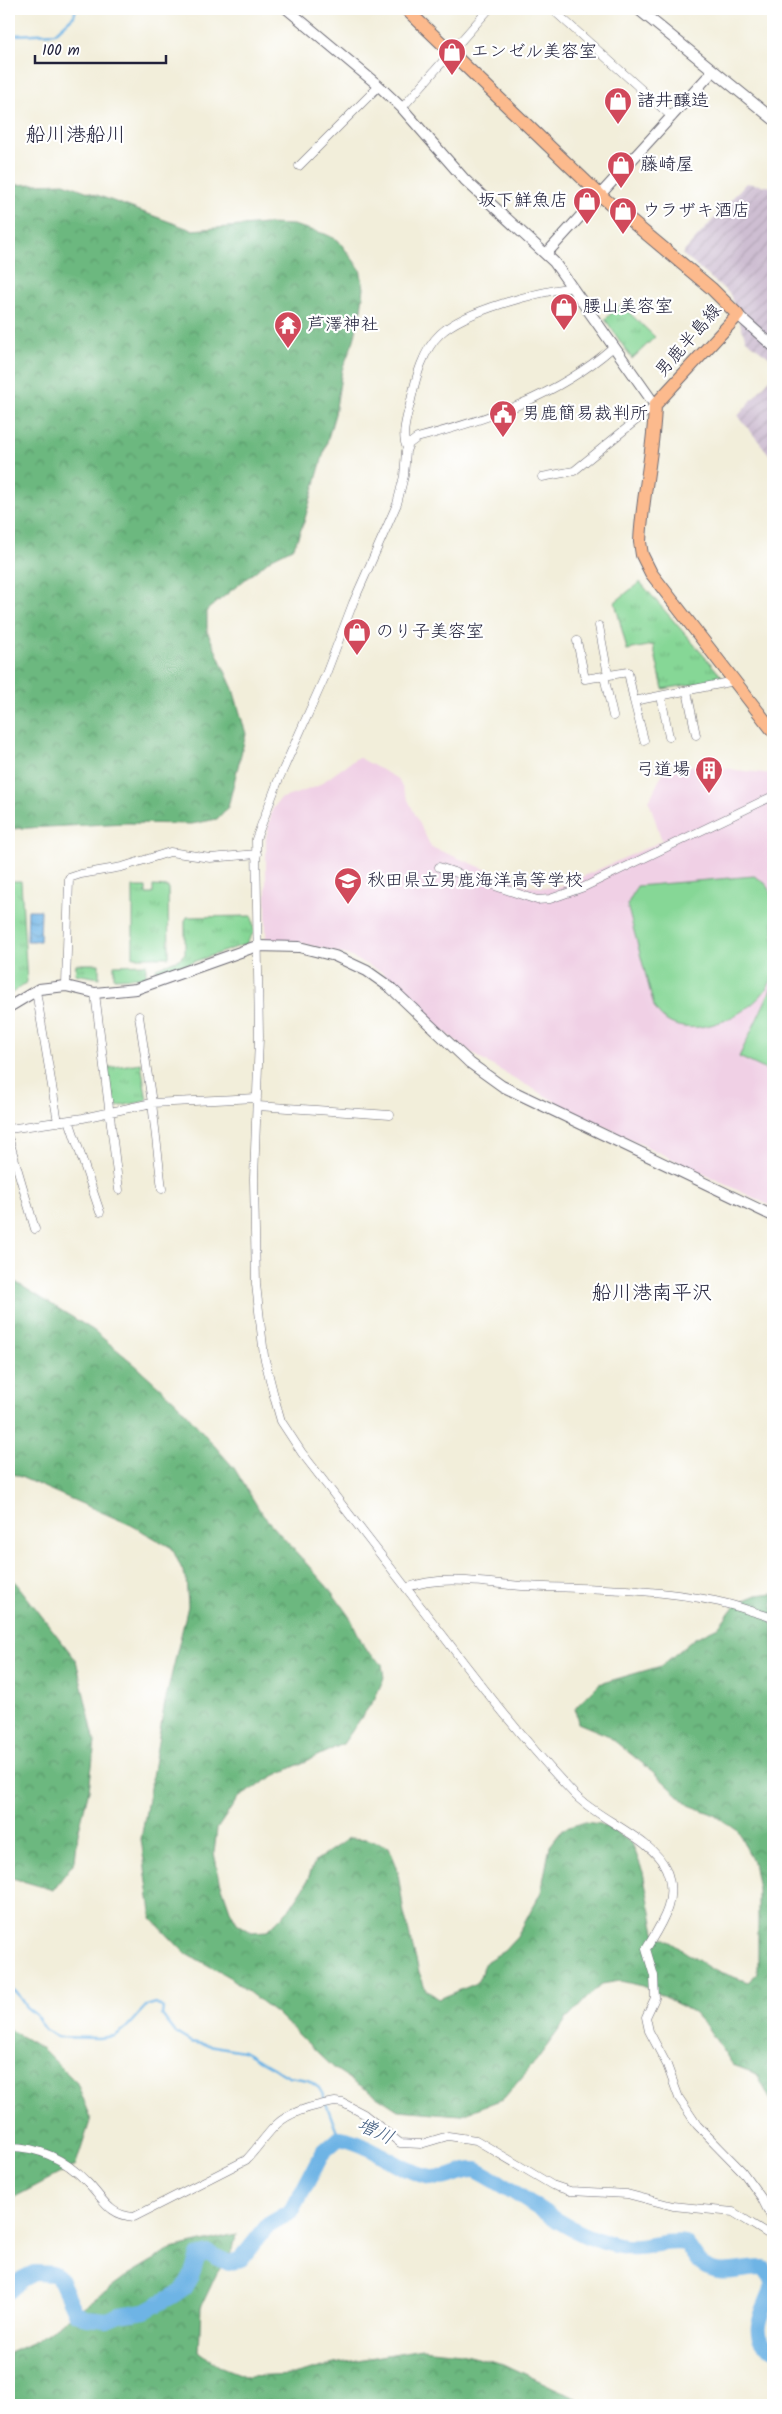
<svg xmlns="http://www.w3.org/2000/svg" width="782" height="2414" font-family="Kalam,'Klee One',sans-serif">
<defs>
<pattern id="industrial-furrows" width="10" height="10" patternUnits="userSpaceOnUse" patternTransform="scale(1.25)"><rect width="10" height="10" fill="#cebed2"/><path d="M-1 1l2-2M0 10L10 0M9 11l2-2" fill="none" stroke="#b1a3b5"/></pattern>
<pattern id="grass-tufts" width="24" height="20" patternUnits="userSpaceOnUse" patternTransform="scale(1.25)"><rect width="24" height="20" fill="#86d796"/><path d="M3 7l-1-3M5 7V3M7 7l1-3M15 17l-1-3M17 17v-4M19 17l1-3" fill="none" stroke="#73b882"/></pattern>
<pattern id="forest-crowns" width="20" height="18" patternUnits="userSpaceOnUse" patternTransform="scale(1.25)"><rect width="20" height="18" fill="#6cb87f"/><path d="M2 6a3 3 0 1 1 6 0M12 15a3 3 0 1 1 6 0" fill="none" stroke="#589569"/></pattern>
<pattern id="water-waves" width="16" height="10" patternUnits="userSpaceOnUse" patternTransform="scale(1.25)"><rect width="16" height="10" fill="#6eb4e5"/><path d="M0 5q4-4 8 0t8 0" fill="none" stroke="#5a92bb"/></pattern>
</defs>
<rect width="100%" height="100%" fill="#fff"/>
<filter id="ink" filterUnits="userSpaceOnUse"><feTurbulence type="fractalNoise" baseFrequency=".02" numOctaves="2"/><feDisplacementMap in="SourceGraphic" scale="10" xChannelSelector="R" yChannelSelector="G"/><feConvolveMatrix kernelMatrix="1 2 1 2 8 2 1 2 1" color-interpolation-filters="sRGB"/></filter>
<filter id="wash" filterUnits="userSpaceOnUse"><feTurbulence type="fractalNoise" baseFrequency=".0096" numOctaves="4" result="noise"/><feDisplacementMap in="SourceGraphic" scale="20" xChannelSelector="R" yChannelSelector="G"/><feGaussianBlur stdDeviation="1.12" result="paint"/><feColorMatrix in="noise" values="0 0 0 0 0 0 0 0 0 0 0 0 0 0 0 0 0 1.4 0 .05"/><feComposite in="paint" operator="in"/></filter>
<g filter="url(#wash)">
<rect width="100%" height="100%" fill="#f2eeda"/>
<path fill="#f0d0e5" d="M358,757L398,779L431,847L527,886L557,888L662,841L649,801L662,774L701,763L736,770L773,774V1207L570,1110L479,1058L440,1029L382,972L347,955L294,941L266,940V838L272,810L280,799L316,787Z"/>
<path fill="url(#industrial-furrows)" d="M746,183L773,187V360L746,340L730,294L682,254Z
M773,375V459L738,416Z"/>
<path fill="url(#grass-tufts)" stroke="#547c68" d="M621,305L655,337L632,359L605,319Z
M640,582L724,679L663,689L653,645L627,650L615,602Z
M9,881H21L27,982L9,995Z
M153,886L168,887L169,957H133V887H146V894H153Z
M252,916L254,932L246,944L157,974L156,968L179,959L185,953V921L187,917Z
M76,964H99V978L75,974Z
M146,964V977L114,978V965Z
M141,1063L147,1101L110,1108L107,1068Z"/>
<path fill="url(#forest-crowns)" stroke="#476d5d" d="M64,183L192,230L266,224L293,225L325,234L338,240L360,269L364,288L361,310L354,340L342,370L335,414L304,522L294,547L272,558L207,610V631L233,689L246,734L228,807L217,819L192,824L126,823L9,829V185Z
M9,1278L93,1330L133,1363L177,1403L234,1468L262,1514L331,1591L351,1619L365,1649L382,1664L384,1678L375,1698L343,1744L274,1776L238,1798L217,1829L214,1853L220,1881L230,1910L237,1923L251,1932L267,1931L291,1907L305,1886L315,1861L349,1838L367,1839L389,1847L397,1867L404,1913L419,1972L426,1990L439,1999L477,1983L487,1961L504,1951L517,1937L541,1892L550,1846L563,1829L585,1822L600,1824L614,1831L632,1843L643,1872L655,1932L711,1969L748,1982L758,1973V1889L753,1862L738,1831L715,1815L689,1805L652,1771L607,1735L578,1723L575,1708L599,1684L661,1666L695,1638L718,1627L736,1604L757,1595L773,1593V2105L757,2074L733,2065L707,2027L693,2012L643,1986L620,1981L602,1984L587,1998L566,2020L536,2061L503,2099L460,2115L398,2110L335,2069L276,2013L229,1977L184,1952L152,1919L141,1839L165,1702L188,1606L186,1578L172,1548L131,1525L9,1472Z
M9,1574L76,1660L95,1742L89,1790L78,1833L75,1861L53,1890L9,1877Z
M9,2029L43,2049L77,2083L91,2118L76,2165L9,2200Z
M236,2234L233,2250L217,2273L201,2307L199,2352L219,2366L247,2377L293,2375L334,2364L422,2349L461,2353L504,2364L580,2400L597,2405H9V2353L36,2341L128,2275L172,2249Z"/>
<path fill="#86d796" stroke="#547c68" d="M754,876C776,887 773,899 773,921C773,934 776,963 773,975C763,1014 676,1053 654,1006L627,905L637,886Z
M773,985V1073L739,1057Z"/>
<path fill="url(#water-waves)" stroke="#486b90" d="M28,910H41L40,941H27Z"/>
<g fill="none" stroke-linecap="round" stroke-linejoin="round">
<path stroke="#6eb4e5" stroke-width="2.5" d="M9,40L14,35L55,33L74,16L76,9
M9,1988L16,1992L26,2007L36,2015L45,2029L57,2037L99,2038L115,2036L126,2028L146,2006L156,2003L163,2008L162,2015L176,2033L191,2042L243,2051L289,2077L308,2080L319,2088L323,2095L339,2138"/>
<path stroke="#6eb4e5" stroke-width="16" d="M773,2286C767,2306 744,2337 773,2349
M9,2291L22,2279L34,2273L55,2274L61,2281L75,2312L87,2318L107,2320L119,2315L145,2311L174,2295L184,2288L191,2276L198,2256L208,2253L229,2263L241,2259L268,2225L292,2211L323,2152L339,2138C373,2143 397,2171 431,2177C451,2181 458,2169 476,2170C525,2194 565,2236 620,2246C643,2251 663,2239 685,2243C690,2248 694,2256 699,2262C718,2280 742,2267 764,2268L773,2281"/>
</g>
</g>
<g filter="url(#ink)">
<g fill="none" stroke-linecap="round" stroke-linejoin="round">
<g stroke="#6b6973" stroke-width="9">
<path id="minor" d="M552,9L672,117
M9,14L11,9
M402,108L489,9
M299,166L379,86
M612,348C557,396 487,420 417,438L409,444L406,451L404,476L397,504L353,603L326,674L278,781L256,839L259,1037L254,1179L256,1284L264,1356L275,1400L281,1421L302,1453C351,1516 399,1579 448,1642C488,1695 530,1748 576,1796C600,1820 654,1840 666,1869C679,1900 661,1924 646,1949L654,1976L655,1998L646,2017L649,2031L667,2065L679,2098L697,2125L742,2171L761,2197L773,2221
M407,448C400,434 408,414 411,400C416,377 423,350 440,334C465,310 539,292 573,287
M542,477L574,471L655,405
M599,626L608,675
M577,641L585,679L628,672L634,701L735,681
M604,676L613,716
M687,691L696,735
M661,696L669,737
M634,701L644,740
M439,867L537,900L550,899L584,887L773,796
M66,986L69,878L81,874L122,867L170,852L210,858L257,854
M36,991L58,1122
M95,993L119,1190
M139,1016L152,1103L162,1189
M258,1106L390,1115
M69,1120L100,1212
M9,1129L83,1118L152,1103L257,1098
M9,1140L35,1229
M406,1588C440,1574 486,1583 522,1586C587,1589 652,1588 715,1601C735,1605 754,1612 773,1618
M9,2147C39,2147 66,2160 87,2182C104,2199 108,2215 134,2217L246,2160C257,2149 267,2133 277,2124C291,2111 316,2105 335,2102L343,2103L364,2114L400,2143L421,2144L448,2136L476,2140L552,2185L570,2191L627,2194L673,2206L733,2212L773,2237"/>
</g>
<g stroke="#6b6973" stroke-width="12">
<path id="tertiary" d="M287,9L379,86L402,108L465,180L554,262L655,405
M638,9L773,119
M546,254L713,71
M738,315L773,346
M9,1007L39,989L66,986L95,993L136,989L257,946L299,947L335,956L367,971L391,988L470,1063L502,1086L773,1216"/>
</g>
<g stroke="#6b6973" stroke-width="14">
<path id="primary" d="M406,9L600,195L711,288L738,315L655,405C654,451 642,496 640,542L642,555L651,573L773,731"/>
</g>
<use href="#minor" stroke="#fff" stroke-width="8"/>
<use href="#tertiary" stroke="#fff" stroke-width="10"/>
<use href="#primary" stroke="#fcba8d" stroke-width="12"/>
</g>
</g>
<defs>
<g id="shop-pin" transform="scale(1.4375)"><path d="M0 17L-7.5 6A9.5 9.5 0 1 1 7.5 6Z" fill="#d1495b" stroke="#fff"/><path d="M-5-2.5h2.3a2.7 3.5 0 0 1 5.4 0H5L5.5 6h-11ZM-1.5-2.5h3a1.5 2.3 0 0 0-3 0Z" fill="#fff"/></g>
<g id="temple-pin" transform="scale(1.4375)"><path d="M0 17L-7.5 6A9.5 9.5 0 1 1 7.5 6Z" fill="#d1495b" stroke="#fff"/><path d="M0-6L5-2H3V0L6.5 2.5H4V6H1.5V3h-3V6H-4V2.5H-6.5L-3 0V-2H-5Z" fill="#fff"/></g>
<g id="civic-pin" transform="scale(1.4375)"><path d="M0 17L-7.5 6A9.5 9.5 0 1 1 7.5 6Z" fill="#d1495b" stroke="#fff"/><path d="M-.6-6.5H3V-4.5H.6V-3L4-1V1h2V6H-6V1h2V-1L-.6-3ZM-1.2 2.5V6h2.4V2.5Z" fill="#fff"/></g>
<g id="building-pin" transform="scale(1.4375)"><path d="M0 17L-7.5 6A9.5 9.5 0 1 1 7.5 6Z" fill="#d1495b" stroke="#fff"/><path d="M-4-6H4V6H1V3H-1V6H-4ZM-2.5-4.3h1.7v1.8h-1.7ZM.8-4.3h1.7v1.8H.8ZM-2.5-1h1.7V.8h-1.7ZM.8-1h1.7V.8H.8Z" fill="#fff"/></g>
<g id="school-pin" transform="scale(1.4375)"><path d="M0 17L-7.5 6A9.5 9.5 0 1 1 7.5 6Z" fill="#d1495b" stroke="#fff"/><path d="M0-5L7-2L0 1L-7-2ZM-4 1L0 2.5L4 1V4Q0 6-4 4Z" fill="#fff"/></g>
</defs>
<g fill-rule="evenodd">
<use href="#shop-pin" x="452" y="52"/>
<use href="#shop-pin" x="618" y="101"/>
<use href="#shop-pin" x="621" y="165"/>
<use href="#shop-pin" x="587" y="201"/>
<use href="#shop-pin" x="623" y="211"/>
<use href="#shop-pin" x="564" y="307"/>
<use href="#temple-pin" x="288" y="325"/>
<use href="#civic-pin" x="503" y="414"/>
<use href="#shop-pin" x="357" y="632"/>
<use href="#building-pin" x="709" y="770"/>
<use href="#school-pin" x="348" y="881"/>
</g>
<g text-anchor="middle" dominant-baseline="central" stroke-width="4.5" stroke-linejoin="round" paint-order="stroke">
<g font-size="18" fill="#22223b" stroke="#fff" text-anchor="start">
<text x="471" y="52">エンゼル美容室</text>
<text x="637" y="101">諸井醸造</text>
<text x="640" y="165">藤崎屋</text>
<text x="568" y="201" text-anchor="end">坂下鮮魚店</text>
<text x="642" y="211">ウラザキ酒店</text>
<text x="583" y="307">腰山美容室</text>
<text x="307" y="325">芦澤神社</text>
<text x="522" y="414">男鹿簡易裁判所</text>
<text x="376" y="632">のり子美容室</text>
<text x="690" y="770" text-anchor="end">弓道場</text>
<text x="367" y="881">秋田県立男鹿海洋高等学校</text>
</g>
<g font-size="18" fill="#22223b" stroke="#fff">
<text transform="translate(689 341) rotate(-49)">男鹿半島線</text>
</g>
<g font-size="19" font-style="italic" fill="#405c7f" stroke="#fff">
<text transform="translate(375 2132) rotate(25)">増川</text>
</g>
<g font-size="20" fill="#22223b" stroke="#fff">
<text x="76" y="136">船川港船川</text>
<text x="652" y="1294">船川港南平沢</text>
</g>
</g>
<rect width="782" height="2414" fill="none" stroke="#fff" stroke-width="30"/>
<path d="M35 55v8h131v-8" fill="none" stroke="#22223b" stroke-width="2.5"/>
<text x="42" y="55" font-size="15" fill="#22223b" stroke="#ffffff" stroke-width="4" paint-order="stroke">100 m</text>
</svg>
